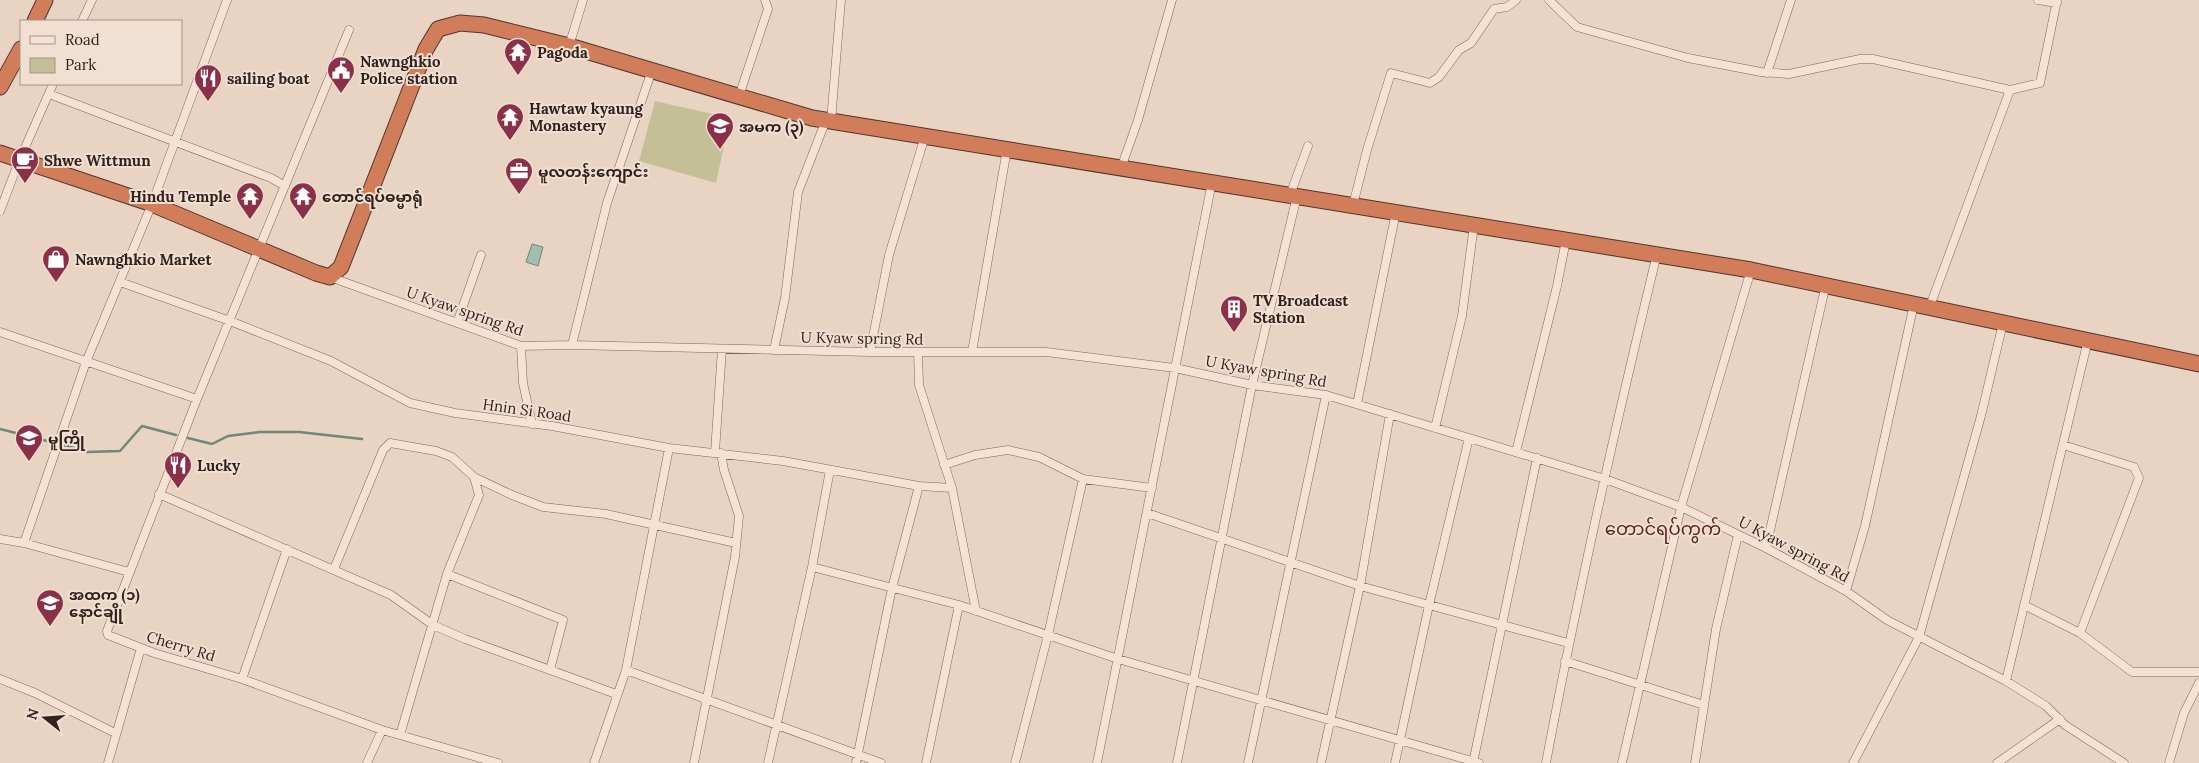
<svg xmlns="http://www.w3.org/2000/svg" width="2199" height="763" font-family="Lora,'Noto Sans Myanmar',serif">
<rect width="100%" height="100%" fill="#e9d3c2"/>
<path fill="#c5bf97" d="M655,101L730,118L716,183L639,161Z"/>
<path fill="#a4bcae" stroke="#6c897a" d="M532,244L543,247L538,266L526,262Z"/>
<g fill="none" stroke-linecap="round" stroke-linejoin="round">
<path stroke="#6c897a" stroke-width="2.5" d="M0,429L51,442
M188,438L212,444L228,436L260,432H299L362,439
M64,445L87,452L120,451L142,426L176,435"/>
<g stroke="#81655b" stroke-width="9">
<path id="street" d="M1549,0L1577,27L1688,58L1761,72L1789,74L1860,59H1873L2010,90L1930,306
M2038,0L2057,3
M82,21L92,0
M349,30L197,399L107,631L108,635L154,653L242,679L382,730L498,763
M569,46L583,0
M1767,73L1791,0
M2010,90L2040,83L2057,0
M49,94L271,178L285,186
M739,96L768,9L765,0
M831,121L841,0
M1121,168L1138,120L1172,0
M1290,195L1308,146
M1353,205L1367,150L1391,73L1430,83L1439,77L1459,50L1471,43L1494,9L1507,7L1516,0
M0,211L19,161L53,84
M330,277L521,346L572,345L870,352H1046L1175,368L1252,385L1326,395L1605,479L1681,507L1766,548L1846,591L1887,620L2006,681L2046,706L2065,725L2124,763
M120,282L230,321L331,361L410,403L455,413L552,426L669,448L783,461L919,486L952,488
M457,323L481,255
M0,332L197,399
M572,345L607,203L652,70
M521,346L523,383L532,424
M774,350L785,298L798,192L826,120
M870,352L889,255L925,136
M918,352L919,385L952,488L976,611
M972,352L1007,149
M1357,404L1396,212
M1435,428L1462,316L1474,225
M2063,445L2134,467L2139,478L2080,633
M715,452L722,349
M1516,452L1557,286L1566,240
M944,465L975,455L1008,450L1039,457L1083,479L1152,488
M474,477L512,495L543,507L606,514L736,543
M159,494L391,595L433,625L465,639L616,694
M1147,513L1360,586L1568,643
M0,539L24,543L129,572
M24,543L86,362L152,204L227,0
M1766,548L1826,284
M812,567L959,605L1118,659L1479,763
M334,569L383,450L390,443L436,451L452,457L474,477L479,495L447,574L400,735
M447,574L563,620L550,670
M1846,591L1865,526L1914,304
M2024,605L2080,633L2132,672H2199
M1565,661L1704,705
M626,670L881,763
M0,679L35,693L115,733
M242,679L287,549
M2006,681L2088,340
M108,763L141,648
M367,763L382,730
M594,763L626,670L669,448
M694,763L735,557L739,516L724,470L721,453
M768,763L812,567L830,470
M856,763L892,588L919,486
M926,763L959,605
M1015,763L1048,635L1083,479
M1097,763L1212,182
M1177,763L1252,385L1297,196
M1248,763L1326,395
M1321,763L1360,586L1390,414
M1395,763L1429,605L1469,438
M1473,763L1537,458
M1546,763C1578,592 1616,423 1657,254
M1622,763L1681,507L1751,270
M1695,763L1716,629L1738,535
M1853,763L1919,637L1981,416L2003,323
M1997,763L2060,719
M2169,763L2184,713L2199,683"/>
</g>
<g stroke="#4f352f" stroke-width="17">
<path id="highway" d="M35,21L45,0
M0,87L21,49
M0,153L152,204L316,273L330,277L341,267L426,49L438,29L460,23L484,25L569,46L812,118L1751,270L2199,364"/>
</g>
<use href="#street" stroke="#f5e2d4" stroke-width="8"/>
<use href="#highway" stroke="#d17d5a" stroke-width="15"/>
</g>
<defs>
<g id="temple-pin" transform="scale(1.4375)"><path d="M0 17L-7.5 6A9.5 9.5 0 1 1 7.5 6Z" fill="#8a3149" stroke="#f1dfd1"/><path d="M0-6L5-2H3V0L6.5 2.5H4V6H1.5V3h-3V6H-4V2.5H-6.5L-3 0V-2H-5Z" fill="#fff"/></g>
<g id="civic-pin" transform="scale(1.4375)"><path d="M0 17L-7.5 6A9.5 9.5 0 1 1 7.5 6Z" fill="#8a3149" stroke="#f1dfd1"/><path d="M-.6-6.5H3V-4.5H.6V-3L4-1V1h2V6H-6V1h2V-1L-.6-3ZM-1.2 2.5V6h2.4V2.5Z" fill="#fff"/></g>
<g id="restaurant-pin" transform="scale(1.4375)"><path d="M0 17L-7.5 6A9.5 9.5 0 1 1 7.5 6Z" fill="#8a3149" stroke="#f1dfd1"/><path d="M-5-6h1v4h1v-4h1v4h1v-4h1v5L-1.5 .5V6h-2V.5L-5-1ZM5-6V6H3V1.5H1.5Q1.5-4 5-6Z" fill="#fff"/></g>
<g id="school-pin" transform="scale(1.4375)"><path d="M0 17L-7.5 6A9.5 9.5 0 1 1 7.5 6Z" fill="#8a3149" stroke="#f1dfd1"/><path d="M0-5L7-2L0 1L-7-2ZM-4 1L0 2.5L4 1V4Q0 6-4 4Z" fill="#fff"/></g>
<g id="cafe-pin" transform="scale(1.4375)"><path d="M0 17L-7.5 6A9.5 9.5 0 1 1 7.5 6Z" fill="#8a3149" stroke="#f1dfd1"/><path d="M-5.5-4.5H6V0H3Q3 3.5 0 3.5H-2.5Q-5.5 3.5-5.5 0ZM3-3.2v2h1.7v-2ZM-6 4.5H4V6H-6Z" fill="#fff"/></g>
<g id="office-pin" transform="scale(1.4375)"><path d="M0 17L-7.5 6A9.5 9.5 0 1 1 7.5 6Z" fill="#8a3149" stroke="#f1dfd1"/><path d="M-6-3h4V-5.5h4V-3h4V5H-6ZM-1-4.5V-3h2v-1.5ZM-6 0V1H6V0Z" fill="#fff"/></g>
<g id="shop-pin" transform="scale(1.4375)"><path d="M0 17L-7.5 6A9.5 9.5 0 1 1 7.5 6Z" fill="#8a3149" stroke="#f1dfd1"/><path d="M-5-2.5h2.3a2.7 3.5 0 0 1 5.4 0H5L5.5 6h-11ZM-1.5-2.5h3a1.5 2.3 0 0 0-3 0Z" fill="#fff"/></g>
<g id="building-pin" transform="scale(1.4375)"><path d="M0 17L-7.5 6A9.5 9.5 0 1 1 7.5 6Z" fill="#8a3149" stroke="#f1dfd1"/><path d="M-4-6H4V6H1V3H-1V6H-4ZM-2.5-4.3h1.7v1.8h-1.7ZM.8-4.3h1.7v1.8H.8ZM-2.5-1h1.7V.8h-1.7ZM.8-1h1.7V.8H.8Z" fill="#fff"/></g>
</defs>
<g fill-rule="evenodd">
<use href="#temple-pin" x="518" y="52"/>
<use href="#civic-pin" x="341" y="70"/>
<use href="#restaurant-pin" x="208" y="78"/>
<use href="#temple-pin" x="510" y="117"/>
<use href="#school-pin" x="720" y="126"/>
<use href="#cafe-pin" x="25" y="160"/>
<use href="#office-pin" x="519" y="171"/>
<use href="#temple-pin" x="250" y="196"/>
<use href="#temple-pin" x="303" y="196"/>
<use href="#shop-pin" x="56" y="259"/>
<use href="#building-pin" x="1234" y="309"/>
<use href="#school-pin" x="29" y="438"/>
<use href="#restaurant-pin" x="178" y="465"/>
<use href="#school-pin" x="50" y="603"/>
</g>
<g text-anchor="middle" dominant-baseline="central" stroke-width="4" stroke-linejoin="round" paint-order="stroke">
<g font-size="15" font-weight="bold" fill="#32221e" stroke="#f1dfd1" text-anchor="start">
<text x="537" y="52">Pagoda</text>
<text x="360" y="61">Nawnghkio<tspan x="360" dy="17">Police station</tspan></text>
<text x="227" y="78">sailing boat</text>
<text x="529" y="108">Hawtaw kyaung<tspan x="529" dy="17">Monastery</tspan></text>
<text x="739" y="126">အမက (၃)</text>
<text x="44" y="160">Shwe Wittmun</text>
<text x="538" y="171">မူလတန်းကျောင်း</text>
<text x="231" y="196" text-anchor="end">Hindu Temple</text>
<text x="322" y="196">တောင်ရပ်ဓမ္မာရုံ</text>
<text x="75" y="259">Nawnghkio Market</text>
<text x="1253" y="300">TV Broadcast<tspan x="1253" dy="17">Station</tspan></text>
<text x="48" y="438">မူကြို</text>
<text x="197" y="465">Lucky</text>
<text x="69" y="594">အထက (၁)<tspan x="69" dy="17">နောင်ချို</tspan></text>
</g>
<g font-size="15" fill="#32221e" stroke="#f1dfd1">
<text transform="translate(465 311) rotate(19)">U Kyaw spring Rd</text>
<text transform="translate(862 338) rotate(1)">U Kyaw spring Rd</text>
<text transform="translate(1266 371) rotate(10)">U Kyaw spring Rd</text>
<text transform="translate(527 410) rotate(8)">Hnin Si Road</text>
<text transform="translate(1794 549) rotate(28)">U Kyaw spring Rd</text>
<text transform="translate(181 646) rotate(17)">Cherry Rd</text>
</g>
<g font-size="18" fill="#5a2124" stroke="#f1dfd1">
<text x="1663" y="528">တောင်ရပ်ကွက်</text>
</g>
</g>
<rect x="20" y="20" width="162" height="65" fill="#f1dfd1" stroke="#a59389"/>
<rect x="30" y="36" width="25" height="8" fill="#f5e2d4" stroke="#a59389"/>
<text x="65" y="45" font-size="15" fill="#32221e">Road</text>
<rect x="30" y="58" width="25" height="15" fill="#c5bf97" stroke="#a59389"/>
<text x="65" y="70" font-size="15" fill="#32221e">Park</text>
<g transform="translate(45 718) rotate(287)" stroke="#f1dfd1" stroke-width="4" paint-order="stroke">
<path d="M0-4L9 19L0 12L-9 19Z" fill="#32221e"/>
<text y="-8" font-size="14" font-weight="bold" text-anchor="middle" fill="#32221e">N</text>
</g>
</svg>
